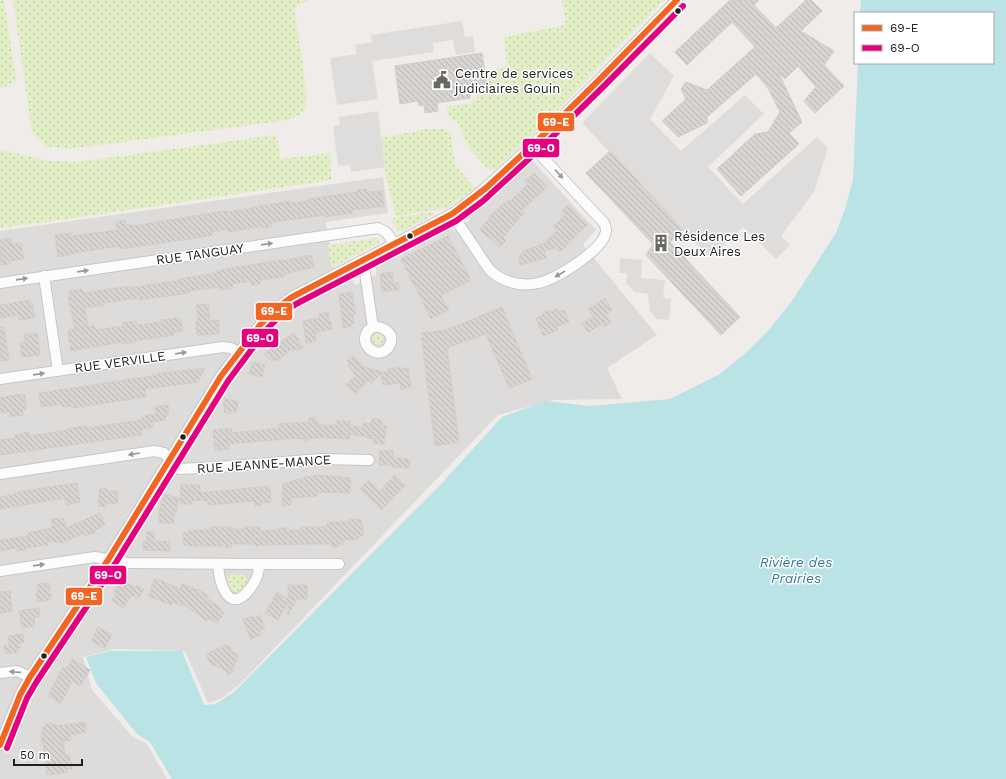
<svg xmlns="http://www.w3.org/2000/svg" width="1006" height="779" font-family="'Work Sans',sans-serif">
<defs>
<pattern id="grass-dots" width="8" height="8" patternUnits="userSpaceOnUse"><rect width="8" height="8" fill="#e2eec5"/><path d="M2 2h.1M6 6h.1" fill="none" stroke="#c2cca9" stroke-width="1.8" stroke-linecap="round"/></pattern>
<pattern id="building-back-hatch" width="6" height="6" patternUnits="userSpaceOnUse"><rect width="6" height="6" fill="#d7d4d2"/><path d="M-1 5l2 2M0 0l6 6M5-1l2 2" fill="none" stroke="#b8b6b4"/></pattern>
</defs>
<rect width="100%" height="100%" fill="#efece9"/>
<path fill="#dedcda" d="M531,159L596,230L583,245L657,335L607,368L622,399L553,400L498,415L240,684L220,699L208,703L185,651L114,649L83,657L92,690L133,737L146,743L167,779H0V231L383,177L388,213L326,222L338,287L353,279L355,285L376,275V266L449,227L453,231L470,220L466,214L491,196Z"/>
<path fill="url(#grass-dots)" d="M0,0H4L16,79L9,86L0,87Z
M13,0H310L297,6L294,11C297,27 310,97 305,108C301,115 295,117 288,120L69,149L46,146L32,133Z
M562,0H664L553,115L497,168L489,170L469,148L457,121L447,115V107L470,104L477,96L490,93L487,72L507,66L504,37L566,25Z
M427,129H443L451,135L455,165L473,186L474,189L447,208L396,216L384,168H381L385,167L381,138Z
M277,135L280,159L330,153L331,180L73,218L0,228V150L49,161L78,162Z
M433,212L435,214L402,231L398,230L391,220L393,218Z
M377,238L380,240L379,243L331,268L328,245Z
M372.5 339a5.5 5.5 0 1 1 11 0a5.5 5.5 0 1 1-11 0Z
M232,574H242L247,578V584L240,592H234L229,587L227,579Z"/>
<path fill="#dfdddc" d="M462,21L465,37L473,36L475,52L456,55L453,40L433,43L434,52L372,61L378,99L337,105L330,58L357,54L355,45L372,42L371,35Z
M650,53L674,76L650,119L681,151L745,95L764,114L708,167L743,204L817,137L828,148L814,192L781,236L790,245L776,259L743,227L710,258L582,123Z
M378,111L385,167L351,172L350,165L338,166L333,126L340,125L339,117Z
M620,258L642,260L641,278L665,280L663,298L671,299L669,320L656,319L650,311L648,294L635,292L626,283L627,273H619Z"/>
<path fill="#bae3e5" d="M861,0H1006V779H172L150,742L137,734L96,683L86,657L109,651H182L204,705L215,704L233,693L441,484L502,417L546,401L590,406L670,399L720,374L746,353L767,332L792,301L836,233L846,206L853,179L858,63H993V13H860Z"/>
<path fill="url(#building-back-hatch)" stroke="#d2cdca" d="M730,0H759L754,5L776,28L806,0H811L822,11L801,31L834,51L824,65L844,86L815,113L804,101L816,87L798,66L785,79L778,72L802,122L789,133L799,144L741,196L717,169L755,134L768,132L780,112L768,88L756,74L707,117V123L678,137L662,121L686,99L681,89L686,82L707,90L755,47L732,22L687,65L675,52Z
M482,53L488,91L470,94V98L437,103L438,111L425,113L424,105L419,106L418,101L400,104L395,66Z
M610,151L683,230L670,242L740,317L721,335L646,255L653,244L586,173Z
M534,173L547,187L521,211L524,213L503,237L506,240L500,247L480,230L491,215L504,203L505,204L509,200L510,201L528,184L525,181Z
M367,189V192L382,191L384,206L352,210V213L325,217V215L280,221L272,223V226L263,228V226L229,232L228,229L218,231L211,232L212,235L197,238L120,249L119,246L74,253V254L58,257L55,235L71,233L72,236L117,230L116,222L125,220L126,225H132V226L218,212L229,211V212L248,209L260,206L291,201V203L300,202L309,200L308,199L358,192V190Z
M568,205L587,225L566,245L567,246L560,252L556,248L544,251L546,258L520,265L518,256L524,254L523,251L543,244L556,231L553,227L565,214L562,211Z
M448,236L471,280L441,295L449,310L431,319L401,259Z
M7,238L11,239L12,244L21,243L24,259L10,261V264L0,265V240Z
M311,255L314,267L284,274V277L260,280V284L252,285L251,281L232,284L233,288L220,290L219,287L189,291V293L139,300L138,298L104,303V305L85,308L88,327L94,326L96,330L123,326L122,323L136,321L137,325L162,322L161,320L178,318V320L181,319L183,331L173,332L174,335L134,341L135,342L122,344V342L71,351L68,331L69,330L75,329L68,297H70L69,291L82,289L83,293L130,286V288L154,284L178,281V279L217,273V271L237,267L282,260V261Z
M392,272L393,282L398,283L399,289L382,292L380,274Z
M352,292L356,315H353L354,323L352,324V326L343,328L339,294Z
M605,298L612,310L606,315L611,323L604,327L602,324L588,332L582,323L593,317L588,309Z
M30,300V303L32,302L35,318L19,320L18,315L0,318V305Z
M208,304L210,321L219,320V334L198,335L196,333V322H198L196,305Z
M502,307L532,379L509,388L486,334L447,348L459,442L435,446L421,333L446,330Z
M557,309L558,312L564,310L569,322L556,327L558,330L543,336L536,318L543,315V313L549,310L550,312Z
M328,312L332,329L317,332V334H315L316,341L306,343L303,321L319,318V314Z
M0,327H4L9,360L0,361Z
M37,333L40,355L22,357L20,342H25L24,335Z
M294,333L303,347L297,351L295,349L293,351L291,349L278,361L277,359L275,361H272L264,354L274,345L275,346Z
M353,356L364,367L388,373V369L401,367L402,369L408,368L411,387L401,389L400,383L383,385L381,373L372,383L368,381L355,394L346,385L356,375L348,366L350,364L347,361Z
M252,362L265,365L262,377L249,374Z
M205,368L198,382L145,389L146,397L72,408V406L62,407V404L41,407L39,393L152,376L156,374Z
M20,394V395H25L26,406V409H22L23,415L10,417V412L0,413V398Z
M225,398L238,402L236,412L231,411V414L224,412L225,406H223Z
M168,405L169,412L164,420L152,422L153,427L141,429L142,433L141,435L0,455V440L15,438V435L29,432V436L69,430V428L86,426V428L142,420V416L156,414L155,407Z
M308,418H316V421H318L319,425H336V421H350V425L363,428V423L371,424L372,418L382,420V425L386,426L384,444L374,443V439L367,438V437L350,434V439L326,438V437L308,439L306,443L304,439H299L298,438L229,444V449L215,450L213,430L231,428L232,433L279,428L278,424L309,422Z
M380,450L393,451V457L407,459V460L410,461L409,468L392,467V465H379Z
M321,475L351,478L350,493L317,492V496L291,498V505L282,506L283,484L306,477Z
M395,475L405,486L381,510L360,489L369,480L380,491Z
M77,483L80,502L66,505L65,498L0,509V497L15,494V493L29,490Z
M181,485H200V493L270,486L271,502L262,503V505L255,506L254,501L208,505V501L192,500V504H180Z
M100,488L107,489V491H118L117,504L106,503V507L98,506Z
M163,494L179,498L176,512L174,511V523H159V513Z
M100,513L105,525L95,530L96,532L85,536L84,533L62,543L47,541L48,545L25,548V550L17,551V548L0,551V540L28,536V533L52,528L51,519L64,518L66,528Z
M349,519L362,520L361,525H363V535L358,538V540H343V545L338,544V547H331V544H313L259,545L257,547L254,544H232V547H224V546H187V545H183V533H189V530H208V529H211V527H231V529H245V527H260V531L279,530V528H287V530H301V527H326L328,522H349Z
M146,532H154L155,541L170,542V551L143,550V542L147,541Z
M155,578L180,589L182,584L197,590L198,589L208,596L207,597L210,600V601L221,608L220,610L224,613L217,623L209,618L207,621L183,604L182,606L173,602L171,605L148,596Z
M122,580L135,588L137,585L144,590L138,599L132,595L123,608L112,600L116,594L114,592Z
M49,583L51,596H50V600L38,602L36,593H38L37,584Z
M288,585H307V599H297L288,615V602L278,620L265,613L277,592L288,599Z
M10,591L12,611L0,613V592Z
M39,608L40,617H35L34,626L22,628L19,611Z
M260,615L265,628L259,631L261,635L251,639L243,620L253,616L254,618Z
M98,627L112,635L105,648L91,641Z
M23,634L24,642L19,643L20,648H18V652L6,654L4,646L9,645L8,636Z
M224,645L232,648L231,651L238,655L232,672L228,675L225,670L211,664L206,655L218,648H222Z
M73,659L90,670L80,686L72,681L61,703L48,696L63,667L66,669Z
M85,722L86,732L70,735L71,740L63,741L65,755H69L70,756L72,769H67V772L50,775V774H47L43,742L42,743L41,738L43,727L47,724L51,723L52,725L56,724V726Z"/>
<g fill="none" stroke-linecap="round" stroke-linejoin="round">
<g stroke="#c7c6c5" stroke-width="12">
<path id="minor" d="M452,214L489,269C501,282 521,287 538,283C555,280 599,252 605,235C607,231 606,227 604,223L532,146
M361,261L365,273L373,327
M44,276L58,371
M0,283L378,228L386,232L394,243
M373,327C381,326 388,330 391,336C392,341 391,344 388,348C375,363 353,338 373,327Z
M0,379L223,347L231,348L238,352
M0,474L154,451L164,453L177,468L180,469L219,467L321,459L369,460
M218,564C219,581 228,616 249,590C256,582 259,575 259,564
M0,571L95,557L127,563L259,564H339
M0,673L17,671L30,677
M0,745L20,695L30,677L108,560L221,376L260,325L278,307L292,297L452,214C476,198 496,178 517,159C573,108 625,54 677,0"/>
</g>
<use href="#minor" stroke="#fdfcfc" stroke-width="10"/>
<g stroke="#fff" stroke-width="9">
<path id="bus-1" d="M0,745L20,695L30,677L108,560L221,376L260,325L278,307L292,297L452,214L486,188L538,140L598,81L677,0"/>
</g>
<g stroke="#fff" stroke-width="9">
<path id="bus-2" d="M7,748L27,698L37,681L115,564L228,381L266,330L283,313L296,304L456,221L483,201L543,146L604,86L683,6"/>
</g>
<use href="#bus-1" stroke="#f26522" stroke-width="6"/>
<use href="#bus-2" stroke="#e5007d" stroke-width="6"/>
</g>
<defs><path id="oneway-solid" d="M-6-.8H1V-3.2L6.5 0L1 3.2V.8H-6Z"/></defs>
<g fill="#9a9999">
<use href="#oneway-solid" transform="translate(559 174) rotate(47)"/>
<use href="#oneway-solid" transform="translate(267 244) rotate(-8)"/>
<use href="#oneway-solid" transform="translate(83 271) rotate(-8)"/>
<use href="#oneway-solid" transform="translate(560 274) rotate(150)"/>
<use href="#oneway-solid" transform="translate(22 279) rotate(-8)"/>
<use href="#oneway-solid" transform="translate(181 353) rotate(-8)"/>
<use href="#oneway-solid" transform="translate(39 374) rotate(-8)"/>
<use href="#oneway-solid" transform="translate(134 454) rotate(171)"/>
<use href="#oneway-solid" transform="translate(39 565) rotate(-8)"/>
<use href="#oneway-solid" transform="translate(15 672) rotate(-176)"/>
</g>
<defs>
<g id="civic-bare" transform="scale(1.38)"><path d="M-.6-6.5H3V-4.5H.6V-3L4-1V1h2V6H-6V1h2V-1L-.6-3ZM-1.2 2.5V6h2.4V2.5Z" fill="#686766" stroke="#fff" stroke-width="2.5" paint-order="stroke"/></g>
<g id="building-bare" transform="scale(1.38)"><path d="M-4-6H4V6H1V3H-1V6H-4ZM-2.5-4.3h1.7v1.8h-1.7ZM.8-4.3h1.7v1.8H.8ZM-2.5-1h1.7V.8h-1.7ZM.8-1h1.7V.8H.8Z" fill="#686766" stroke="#fff" stroke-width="2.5" paint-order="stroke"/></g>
</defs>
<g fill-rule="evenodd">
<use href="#civic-bare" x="442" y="80"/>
<use href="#building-bare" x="661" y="243"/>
</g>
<g fill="#202020" stroke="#fff" stroke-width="1.5">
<circle cx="678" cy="11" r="3.5"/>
<circle cx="410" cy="236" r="3.5"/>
<circle cx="183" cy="437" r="3.5"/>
<circle cx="44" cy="656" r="3.5"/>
</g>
<g text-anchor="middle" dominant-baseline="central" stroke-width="3" stroke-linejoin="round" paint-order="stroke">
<g font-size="13" fill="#202020" stroke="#fff" text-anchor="start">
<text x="455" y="73">Centre de services<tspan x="455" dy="15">judiciaires Gouin</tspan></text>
<text x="674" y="236">Résidence Les<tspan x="674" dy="15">Deux Aires</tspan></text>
</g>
<g font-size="13" fill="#202020" stroke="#fff">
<text transform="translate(200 254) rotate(-8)">RUE TANGUAY</text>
<text transform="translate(120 362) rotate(-8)">RUE VERVILLE</text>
<text transform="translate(264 464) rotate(-4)">RUE JEANNE-MANCE</text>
</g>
<g font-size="14" font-style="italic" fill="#387898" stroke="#fff">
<text x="796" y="562">Rivière des<tspan x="796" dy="16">Prairies</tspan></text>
</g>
</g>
<g stroke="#fff" stroke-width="1.5">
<rect x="537" y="112" width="38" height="20" rx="4" fill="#f26522"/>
<rect x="522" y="138" width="38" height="20" rx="4" fill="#e5007d"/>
<rect x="255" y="302" width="38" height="19" rx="4" fill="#f26522"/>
<rect x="241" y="328" width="38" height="20" rx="4" fill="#e5007d"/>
<rect x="89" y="565" width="38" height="20" rx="4" fill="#e5007d"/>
<rect x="65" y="587" width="38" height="19" rx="4" fill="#f26522"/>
</g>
<g font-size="11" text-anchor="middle" font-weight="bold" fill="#fff">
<text x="556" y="126">69-E</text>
<text x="541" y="152">69-O</text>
<text x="274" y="315">69-E</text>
<text x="260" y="342">69-O</text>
<text x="108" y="579">69-O</text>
<text x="84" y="600">69-E</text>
</g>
<rect x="854" y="12" width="140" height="52" fill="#ffffff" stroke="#a6a6a6"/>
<rect x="862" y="25" width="20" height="6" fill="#f26522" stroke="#a6a6a6"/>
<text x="890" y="32" font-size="12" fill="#202020">69-E</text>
<rect x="862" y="45" width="20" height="6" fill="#e5007d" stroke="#a6a6a6"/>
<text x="890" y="52" font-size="12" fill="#202020">69-O</text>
<path d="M14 759v6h68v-6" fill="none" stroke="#202020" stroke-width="2"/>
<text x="20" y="759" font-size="12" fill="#202020" stroke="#ffffff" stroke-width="3" paint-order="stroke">50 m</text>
</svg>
